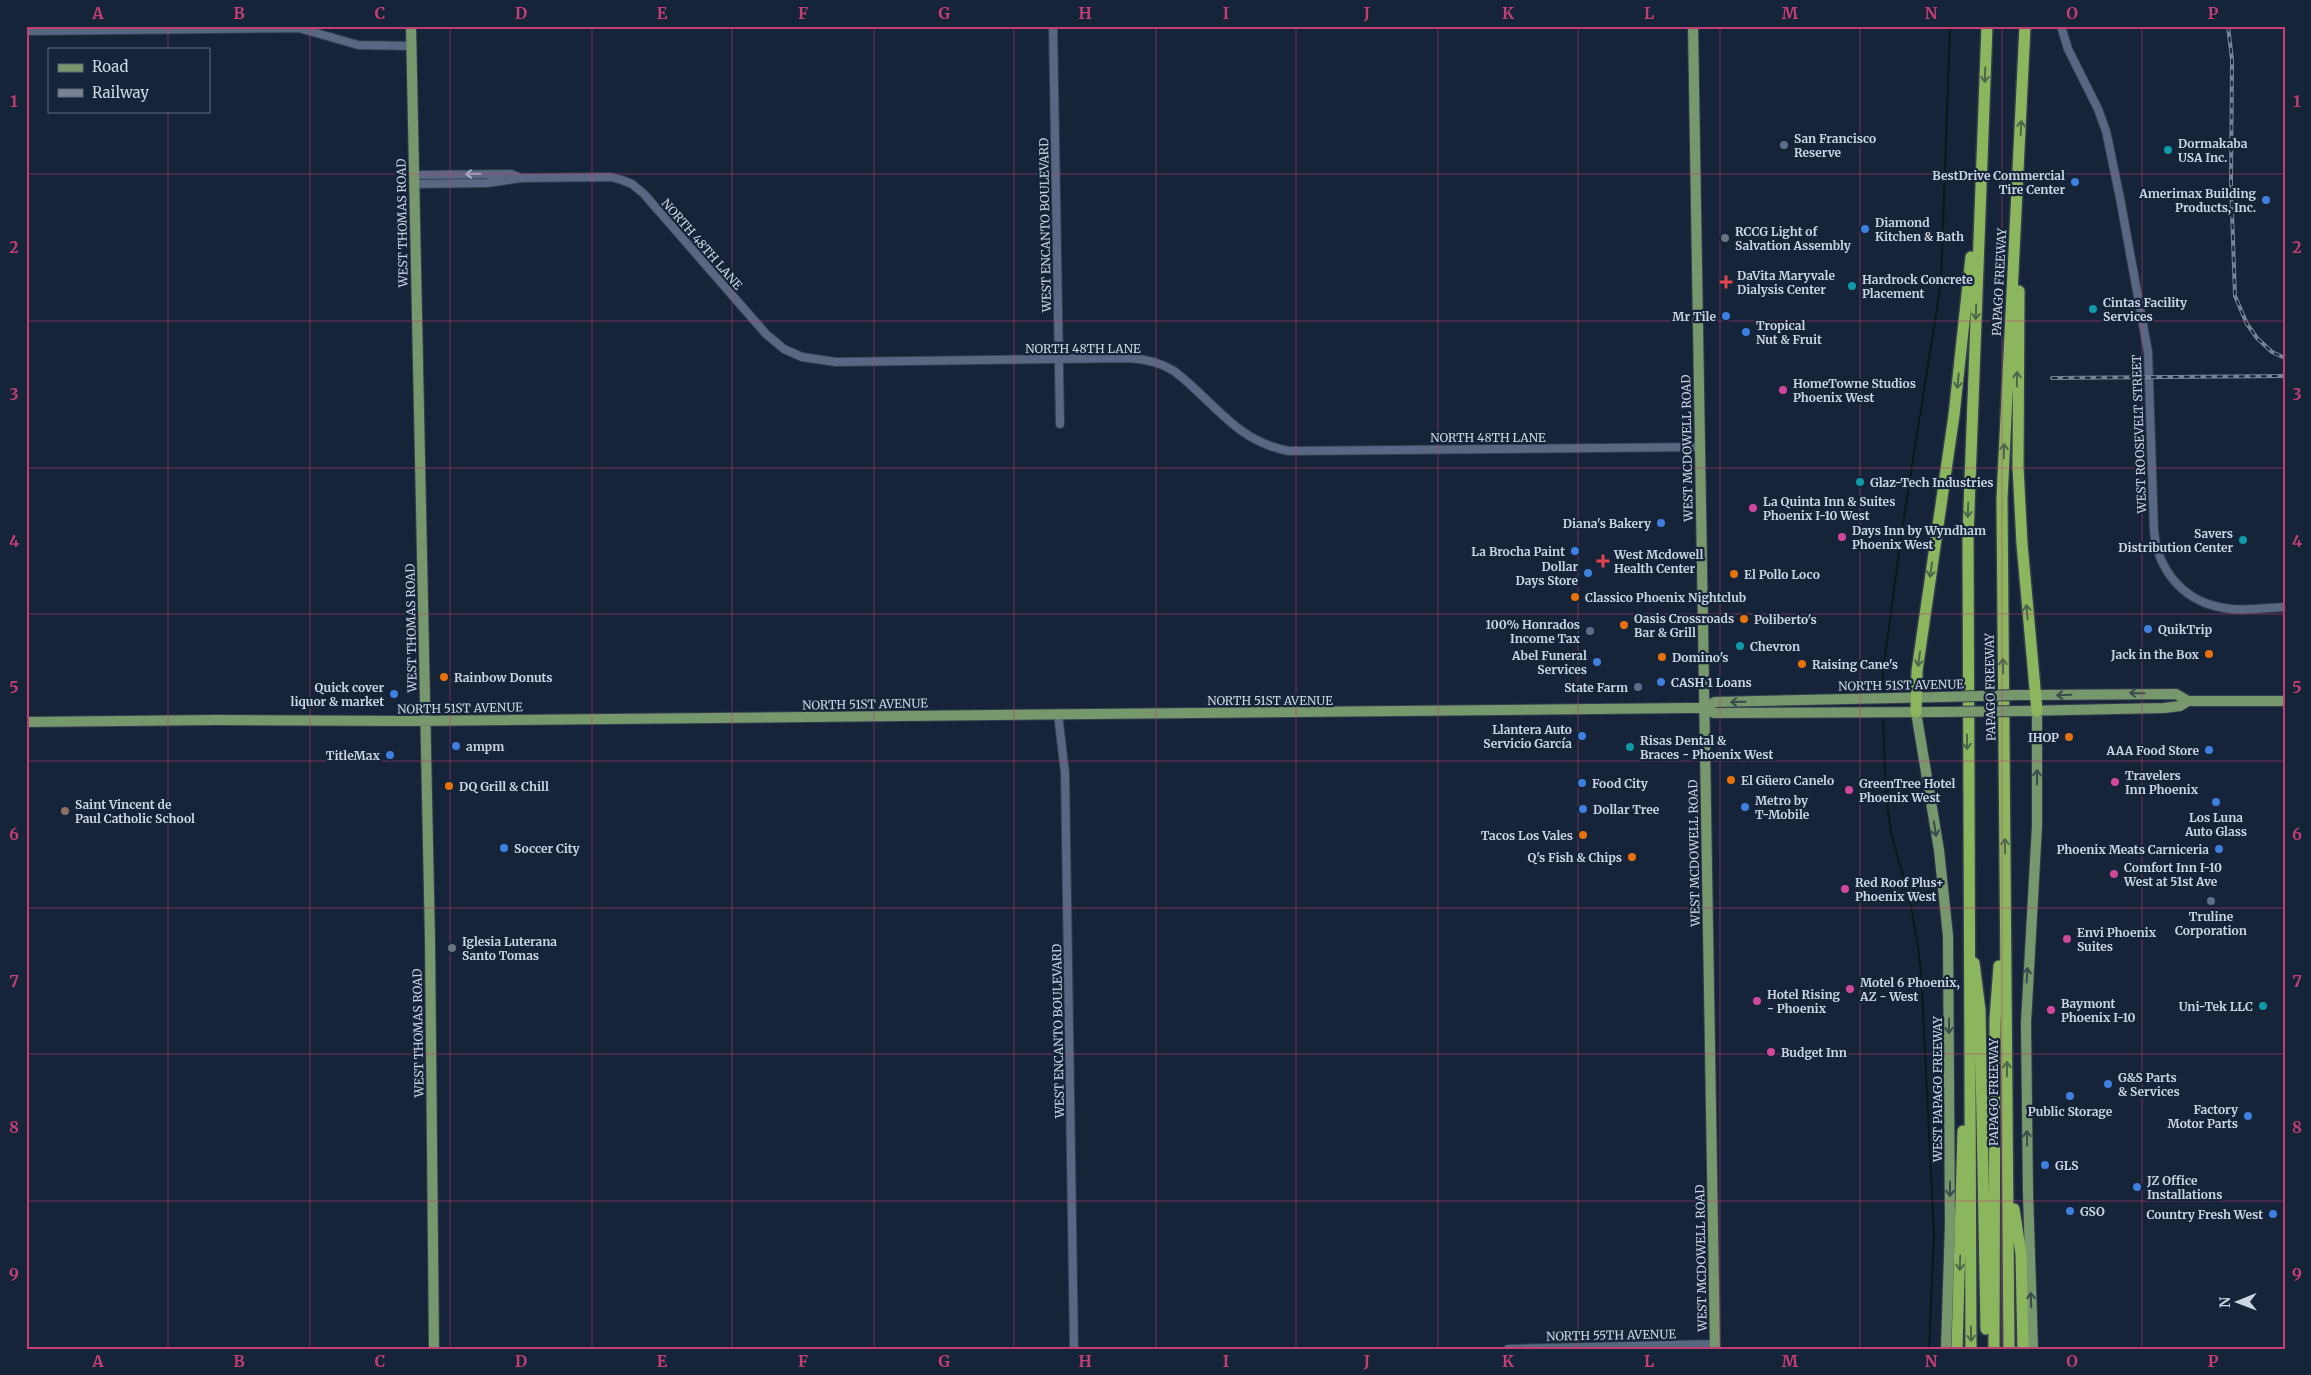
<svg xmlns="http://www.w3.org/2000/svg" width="2311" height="1375" font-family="Merriweather,serif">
<rect width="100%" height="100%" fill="#16243a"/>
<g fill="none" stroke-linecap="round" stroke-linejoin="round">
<path stroke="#08191b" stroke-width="2" d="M1883,694V670L1904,517L1941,282L1950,26
M1883,717L1886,797L1891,832L1911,906L1919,952L1922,989L1934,1235L1929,1349"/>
<g stroke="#333d4f" stroke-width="10">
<path id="minor" d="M1053,26L1060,424
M2061,26L2068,49L2098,109L2106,131L2120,198L2148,352L2154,530C2157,568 2181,599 2219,607C2240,612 2264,608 2285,607
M26,31L299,28L358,45L411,46
M414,175L511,174L521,178
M414,184L487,183L521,178L611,177L622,180L632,184L644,194L766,334L784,349L802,357L836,362L1129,358C1145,359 1160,362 1174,371C1215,402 1235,441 1289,451L1700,447
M1058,714L1065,773L1074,1349
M1508,1349L1715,1344"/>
</g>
<g stroke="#333d4f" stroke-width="12">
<path id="major" d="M411,26L430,941L434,1349
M1693,26L1715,1349
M2017,695L2176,694L2188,701H2285
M1704,708L1714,713L1941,712
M2022,711L2164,708L2180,706L2188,701
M1916,712L1939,850L1948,936L1950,1224L1946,1349
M26,722L215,720L411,721L1688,708H1704L1715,702L1941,697
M2033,1349L2028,1193L2026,1023L2037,826V711"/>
</g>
<g stroke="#333d4f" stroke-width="14">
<path id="highway" d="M2019,291L2018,467L2022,544L2037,711
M1916,712L1917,671L1954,415L1971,257
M1974,963L1980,1010L1986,1329
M2014,1209L2021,1254L2023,1349
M1957,1349L1963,1131
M1971,1349L1968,535L1987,26
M1994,1349L1995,1019L1999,966
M2009,1349L2002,499L2025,26"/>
</g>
<use href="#minor" stroke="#586882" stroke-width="8"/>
<use href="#major" stroke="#77976c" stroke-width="10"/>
<use href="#highway" stroke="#8cb65e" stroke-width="11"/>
<g stroke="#778395" stroke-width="4">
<path id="rail" d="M2228,26L2232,59L2231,184L2235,296L2247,324L2257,338L2272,352L2285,358
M2052,378L2285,376"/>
</g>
<use href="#rail" stroke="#16243a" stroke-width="2" stroke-dasharray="5.5" stroke-linecap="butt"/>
<g stroke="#333d4f" stroke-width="12" stroke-linecap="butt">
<path id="major-bridge" d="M1941,697L2017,695
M1941,712L2022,711"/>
</g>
<use href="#major-bridge" stroke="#77976c" stroke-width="10"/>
</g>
<defs><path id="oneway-shaft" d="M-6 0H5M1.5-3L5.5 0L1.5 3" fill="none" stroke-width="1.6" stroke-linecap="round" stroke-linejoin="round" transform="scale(1.25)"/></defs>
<g stroke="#4b664a">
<use href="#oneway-shaft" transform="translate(1985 75) rotate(92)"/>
<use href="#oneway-shaft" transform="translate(2021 128) rotate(-87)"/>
<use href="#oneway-shaft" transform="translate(1976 312) rotate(92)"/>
<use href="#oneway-shaft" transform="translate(2017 379) rotate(-89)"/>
<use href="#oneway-shaft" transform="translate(1958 381) rotate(96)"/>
<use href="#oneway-shaft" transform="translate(2004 451) rotate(-88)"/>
<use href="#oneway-shaft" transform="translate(1968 510) rotate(92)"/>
<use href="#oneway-shaft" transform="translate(1931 570) rotate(98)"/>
<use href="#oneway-shaft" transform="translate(2027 612) rotate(-95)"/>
<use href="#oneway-shaft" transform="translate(1919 659) rotate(98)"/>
<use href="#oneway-shaft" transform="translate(2003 666) rotate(-91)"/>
<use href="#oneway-shaft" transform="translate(1967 742) rotate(90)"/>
<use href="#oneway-shaft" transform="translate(2005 846) rotate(-91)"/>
<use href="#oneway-shaft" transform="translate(2007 1069) rotate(-90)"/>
<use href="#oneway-shaft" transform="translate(1960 1263) rotate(92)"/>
<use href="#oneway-shaft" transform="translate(1971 1334) rotate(89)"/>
</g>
<use stroke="#a8b4c6" href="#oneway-shaft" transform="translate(473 174) rotate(179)"/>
<g stroke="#384c4c">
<use href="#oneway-shaft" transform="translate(2137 693) rotate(-179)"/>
<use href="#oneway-shaft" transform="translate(2064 695) rotate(178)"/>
<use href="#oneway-shaft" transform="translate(1738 702) rotate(179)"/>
<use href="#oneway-shaft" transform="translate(2037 777) rotate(-90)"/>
<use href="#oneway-shaft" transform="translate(1935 829) rotate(81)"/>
<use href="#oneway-shaft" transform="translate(2027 975) rotate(-87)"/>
<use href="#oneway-shaft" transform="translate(1949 1026) rotate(90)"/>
<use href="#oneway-shaft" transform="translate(2027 1138) rotate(-91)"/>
<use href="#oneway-shaft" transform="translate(1950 1189) rotate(90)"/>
<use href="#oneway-shaft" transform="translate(2031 1300) rotate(-92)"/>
</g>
<path fill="none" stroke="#c43e76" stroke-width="1" stroke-opacity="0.55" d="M168,26V49M310,26V1349M450,26V1349M592,26V1349M732,26V1349M874,26V1349M1014,26V1349M1156,26V1349M1296,26V1349M1438,26V1349M1578,26V1349M1720,26V1349M1860,26V1349M2002,26V1349M2142,26V1349M168,111V1349M26,174H2285M26,321H2285M26,468H2285M26,614H2285M26,761H2285M26,908H2285M26,1054H2285M26,1201H2285"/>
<g fill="#5c6f8a" stroke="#16243a" stroke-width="2">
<circle cx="1784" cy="145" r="5"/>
<circle cx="1590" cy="631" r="5"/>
<circle cx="1638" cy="687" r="5"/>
<circle cx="2211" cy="901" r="5"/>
</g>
<g fill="#0f9aa8" stroke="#16243a" stroke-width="2">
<circle cx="2168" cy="150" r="5"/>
<circle cx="1852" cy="286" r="5"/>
<circle cx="2093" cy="309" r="5"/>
<circle cx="1860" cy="482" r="5"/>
<circle cx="2243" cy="540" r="5"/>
<circle cx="1740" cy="646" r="5"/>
<circle cx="1630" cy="747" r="5"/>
<circle cx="2263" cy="1006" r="5"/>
</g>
<g fill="#3f7fe0" stroke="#16243a" stroke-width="2">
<circle cx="2075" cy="182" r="5"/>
<circle cx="2266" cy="200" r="5"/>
<circle cx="1865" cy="229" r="5"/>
<circle cx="1726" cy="316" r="5"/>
<circle cx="1746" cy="332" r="5"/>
<circle cx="1661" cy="523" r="5"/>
<circle cx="1575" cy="551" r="5"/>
<circle cx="1588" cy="573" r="5"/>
<circle cx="2148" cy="629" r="5"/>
<circle cx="1597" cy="662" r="5"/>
<circle cx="1661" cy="682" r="5"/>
<circle cx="394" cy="694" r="5"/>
<circle cx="1582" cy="736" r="5"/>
<circle cx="456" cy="746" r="5"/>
<circle cx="2209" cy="750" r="5"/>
<circle cx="390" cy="755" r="5"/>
<circle cx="1582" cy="783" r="5"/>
<circle cx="2216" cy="802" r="5"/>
<circle cx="1745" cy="807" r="5"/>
<circle cx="1583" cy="809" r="5"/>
<circle cx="504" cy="848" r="5"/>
<circle cx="2219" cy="849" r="5"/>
<circle cx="2108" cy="1084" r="5"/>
<circle cx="2070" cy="1096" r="5"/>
<circle cx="2248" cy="1116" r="5"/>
<circle cx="2045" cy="1165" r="5"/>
<circle cx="2137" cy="1187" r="5"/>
<circle cx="2070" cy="1211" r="5"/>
<circle cx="2273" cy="1214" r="5"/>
</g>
<g fill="#6b7280" stroke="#16243a" stroke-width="2">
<circle cx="1725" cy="238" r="5"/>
<circle cx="452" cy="948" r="5"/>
</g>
<g fill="#e0444e" stroke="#16243a" stroke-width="2">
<path d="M1723.5 274.5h5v5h5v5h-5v5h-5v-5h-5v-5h5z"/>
<path d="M1600.5 553.5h5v5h5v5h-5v5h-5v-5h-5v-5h5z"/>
</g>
<g fill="#d1479c" stroke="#16243a" stroke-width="2">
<circle cx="1783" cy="390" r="5"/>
<circle cx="1753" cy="508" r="5"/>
<circle cx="1842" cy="537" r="5"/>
<circle cx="2115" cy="782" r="5"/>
<circle cx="1849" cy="790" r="5"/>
<circle cx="2114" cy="874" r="5"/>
<circle cx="1845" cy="889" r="5"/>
<circle cx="2067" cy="939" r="5"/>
<circle cx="1850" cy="989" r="5"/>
<circle cx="1757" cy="1001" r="5"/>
<circle cx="2051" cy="1010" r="5"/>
<circle cx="1771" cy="1052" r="5"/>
</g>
<g fill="#e8710a" stroke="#16243a" stroke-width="2">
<circle cx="1734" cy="574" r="5"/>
<circle cx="1575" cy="597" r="5"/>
<circle cx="1744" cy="619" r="5"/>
<circle cx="1624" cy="625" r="5"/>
<circle cx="2209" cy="654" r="5"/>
<circle cx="1662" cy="657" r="5"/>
<circle cx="1802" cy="664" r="5"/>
<circle cx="444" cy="677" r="5"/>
<circle cx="2069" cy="737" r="5"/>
<circle cx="1731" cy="780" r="5"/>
<circle cx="449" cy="786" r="5"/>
<circle cx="1583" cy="835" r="5"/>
<circle cx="1632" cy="857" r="5"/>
</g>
<circle fill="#8d6e63" stroke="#16243a" stroke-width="2" cx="65" cy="811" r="5"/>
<g text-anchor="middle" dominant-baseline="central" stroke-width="4.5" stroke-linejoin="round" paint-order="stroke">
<g font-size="12" font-weight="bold" fill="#cbd4e3" stroke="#16243a" text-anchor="start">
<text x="1794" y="138">San Francisco<tspan x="1794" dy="14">Reserve</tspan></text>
<text x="2178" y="143">Dormakaba<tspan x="2178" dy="14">USA Inc.</tspan></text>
<text x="2065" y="175" text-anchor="end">BestDrive Commercial<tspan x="2065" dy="14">Tire Center</tspan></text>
<text x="2256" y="193" text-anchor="end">Amerimax Building<tspan x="2256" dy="14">Products, Inc.</tspan></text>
<text x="1875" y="222">Diamond<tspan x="1875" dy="14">Kitchen &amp; Bath</tspan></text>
<text x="1735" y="231">RCCG Light of<tspan x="1735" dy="14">Salvation Assembly</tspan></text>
<text x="1737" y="275">DaVita Maryvale<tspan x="1737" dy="14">Dialysis Center</tspan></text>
<text x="1862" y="279">Hardrock Concrete<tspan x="1862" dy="14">Placement</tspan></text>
<text x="2103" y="302">Cintas Facility<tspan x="2103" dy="14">Services</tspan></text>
<text x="1716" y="316" text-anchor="end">Mr Tile</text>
<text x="1756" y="325">Tropical<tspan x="1756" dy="14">Nut &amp; Fruit</tspan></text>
<text x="1793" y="383">HomeTowne Studios<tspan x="1793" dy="14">Phoenix West</tspan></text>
<text x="1870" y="482">Glaz-Tech Industries</text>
<text x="1763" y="501">La Quinta Inn &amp; Suites<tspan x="1763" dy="14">Phoenix I-10 West</tspan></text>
<text x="1651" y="523" text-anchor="end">Diana's Bakery</text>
<text x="1852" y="530">Days Inn by Wyndham<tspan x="1852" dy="14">Phoenix West</tspan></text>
<text x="2233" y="533" text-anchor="end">Savers<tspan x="2233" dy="14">Distribution Center</tspan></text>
<text x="1565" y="551" text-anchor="end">La Brocha Paint</text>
<text x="1614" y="554">West Mcdowell<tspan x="1614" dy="14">Health Center</tspan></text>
<text x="1578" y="566" text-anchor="end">Dollar<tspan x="1578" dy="14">Days Store</tspan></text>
<text x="1744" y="574">El Pollo Loco</text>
<text x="1585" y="597">Classico Phoenix Nightclub</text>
<text x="1634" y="618">Oasis Crossroads<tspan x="1634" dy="14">Bar &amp; Grill</tspan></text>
<text x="1754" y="619">Poliberto's</text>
<text x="1580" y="624" text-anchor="end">100% Honrados<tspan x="1580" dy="14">Income Tax</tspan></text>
<text x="2158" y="629">QuikTrip</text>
<text x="1750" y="646">Chevron</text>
<text x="2199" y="654" text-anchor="end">Jack in the Box</text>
<text x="1587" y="655" text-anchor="end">Abel Funeral<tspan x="1587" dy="14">Services</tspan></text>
<text x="1672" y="657">Domino's</text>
<text x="1812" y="664">Raising Cane's</text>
<text x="454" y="677">Rainbow Donuts</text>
<text x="1671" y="682">CASH 1 Loans</text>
<text x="384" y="687" text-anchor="end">Quick cover<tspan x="384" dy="14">liquor &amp; market</tspan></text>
<text x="1628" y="687" text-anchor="end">State Farm</text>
<text x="1572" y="729" text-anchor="end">Llantera Auto<tspan x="1572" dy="14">Servicio García</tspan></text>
<text x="2059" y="737" text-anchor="end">IHOP</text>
<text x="1640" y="740">Risas Dental &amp;<tspan x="1640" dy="14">Braces - Phoenix West</tspan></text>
<text x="466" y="746">ampm</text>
<text x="2199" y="750" text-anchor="end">AAA Food Store</text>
<text x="380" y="755" text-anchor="end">TitleMax</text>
<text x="2125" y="775">Travelers<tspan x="2125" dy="14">Inn Phoenix</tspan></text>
<text x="1741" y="780">El Güero Canelo</text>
<text x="1592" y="783">Food City</text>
<text x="1859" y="783">GreenTree Hotel<tspan x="1859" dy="14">Phoenix West</tspan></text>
<text x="459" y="786">DQ Grill &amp; Chill</text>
<text x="1755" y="800">Metro by<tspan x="1755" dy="14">T-Mobile</tspan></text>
<text x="75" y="804">Saint Vincent de<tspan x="75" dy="14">Paul Catholic School</tspan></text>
<text x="1593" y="809">Dollar Tree</text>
<text x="2216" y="817" text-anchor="middle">Los Luna<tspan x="2216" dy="14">Auto Glass</tspan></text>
<text x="1573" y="835" text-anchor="end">Tacos Los Vales</text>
<text x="514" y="848">Soccer City</text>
<text x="2209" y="849" text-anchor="end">Phoenix Meats Carniceria</text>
<text x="1622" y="857" text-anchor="end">Q's Fish &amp; Chips</text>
<text x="2124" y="867">Comfort Inn I-10<tspan x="2124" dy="14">West at 51st Ave</tspan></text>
<text x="1855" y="882">Red Roof Plus+<tspan x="1855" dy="14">Phoenix West</tspan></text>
<text x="2211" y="916" text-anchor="middle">Truline<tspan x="2211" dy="14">Corporation</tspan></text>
<text x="2077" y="932">Envi Phoenix<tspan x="2077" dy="14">Suites</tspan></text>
<text x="462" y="941">Iglesia Luterana<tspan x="462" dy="14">Santo Tomas</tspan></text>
<text x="1860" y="982">Motel 6 Phoenix,<tspan x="1860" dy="14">AZ - West</tspan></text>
<text x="1767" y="994">Hotel Rising<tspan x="1767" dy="14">- Phoenix</tspan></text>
<text x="2061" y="1003">Baymont<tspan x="2061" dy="14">Phoenix I-10</tspan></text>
<text x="2253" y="1006" text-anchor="end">Uni-Tek LLC</text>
<text x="1781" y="1052">Budget Inn</text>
<text x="2118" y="1077">G&amp;S Parts<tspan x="2118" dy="14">&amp; Services</tspan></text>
<text x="2238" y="1109" text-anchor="end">Factory<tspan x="2238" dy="14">Motor Parts</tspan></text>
<text x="2070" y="1111" text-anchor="middle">Public Storage</text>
<text x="2055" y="1165">GLS</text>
<text x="2147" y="1180">JZ Office<tspan x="2147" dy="14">Installations</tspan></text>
<text x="2080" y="1211">GSO</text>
<text x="2263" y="1214" text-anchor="end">Country Fresh West</text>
</g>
<g font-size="12" fill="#cbd4e3" stroke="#16243a">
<text transform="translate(402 223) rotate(-91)">WEST THOMAS ROAD</text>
<text transform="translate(1045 225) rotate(-91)">WEST ENCANTO BOULEVARD</text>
<text transform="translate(702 244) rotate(49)">NORTH 48TH LANE</text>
<text transform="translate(1999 282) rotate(-87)">PAPAGO FREEWAY</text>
<text x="1083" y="348">NORTH 48TH LANE</text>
<text transform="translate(2139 434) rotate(-92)">WEST ROOSEVELT STREET</text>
<text x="1488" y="437">NORTH 48TH LANE</text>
<text transform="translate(1687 448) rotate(-91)">WEST MCDOWELL ROAD</text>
<text transform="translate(411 628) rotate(-91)">WEST THOMAS ROAD</text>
<text transform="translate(1901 685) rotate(-1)">NORTH 51ST AVENUE</text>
<text transform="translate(1990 687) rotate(-91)">PAPAGO FREEWAY</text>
<text x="1270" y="700">NORTH 51ST AVENUE</text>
<text transform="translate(865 704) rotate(-1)">NORTH 51ST AVENUE</text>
<text transform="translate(460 708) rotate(-1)">NORTH 51ST AVENUE</text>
<text transform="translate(1694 853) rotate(-91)">WEST MCDOWELL ROAD</text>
<text transform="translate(1058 1031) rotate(-91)">WEST ENCANTO BOULEVARD</text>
<text transform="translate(418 1033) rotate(-91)">WEST THOMAS ROAD</text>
<text transform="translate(1937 1089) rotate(-90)">WEST PAPAGO FREEWAY</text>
<text transform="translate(1993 1092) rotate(-90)">PAPAGO FREEWAY</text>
<text transform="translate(1701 1258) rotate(-91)">WEST MCDOWELL ROAD</text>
<text transform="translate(1611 1335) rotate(-1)">NORTH 55TH AVENUE</text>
</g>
</g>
<rect width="2311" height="1375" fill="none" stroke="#16243a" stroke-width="55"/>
<rect x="48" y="48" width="162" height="65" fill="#16243a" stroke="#5e6a7e"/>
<rect x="58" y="64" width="25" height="8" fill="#77976c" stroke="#5e6a7e"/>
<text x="92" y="72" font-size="15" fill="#cbd4e3">Road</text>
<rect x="58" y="89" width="25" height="8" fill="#778395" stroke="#5e6a7e"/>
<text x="92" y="98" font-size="15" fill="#cbd4e3">Railway</text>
<g transform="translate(2238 1302) rotate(269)" stroke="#16243a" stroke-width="4" paint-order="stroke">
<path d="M0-4L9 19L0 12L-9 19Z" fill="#cbd4e3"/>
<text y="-8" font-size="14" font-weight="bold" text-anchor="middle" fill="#cbd4e3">N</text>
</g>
<rect x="28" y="28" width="2256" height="1320" fill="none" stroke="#c43e76" stroke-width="2"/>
<g font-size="16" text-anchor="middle" font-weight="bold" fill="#c43e76">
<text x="98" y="19">A</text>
<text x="239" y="19">B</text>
<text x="380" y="19">C</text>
<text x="521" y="19">D</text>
<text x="662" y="19">E</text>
<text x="803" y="19">F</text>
<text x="944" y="19">G</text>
<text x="1085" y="19">H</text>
<text x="1226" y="19">I</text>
<text x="1367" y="19">J</text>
<text x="1508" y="19">K</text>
<text x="1649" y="19">L</text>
<text x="1790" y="19">M</text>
<text x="1931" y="19">N</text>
<text x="2072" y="19">O</text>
<text x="2213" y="19">P</text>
<text x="14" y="107">1</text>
<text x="2297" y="107">1</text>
<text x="14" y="253">2</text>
<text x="2297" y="253">2</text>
<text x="14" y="400">3</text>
<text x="2297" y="400">3</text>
<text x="14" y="547">4</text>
<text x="2297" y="547">4</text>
<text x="14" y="693">5</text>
<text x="2297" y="693">5</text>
<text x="14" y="840">6</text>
<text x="2297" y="840">6</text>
<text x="14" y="987">7</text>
<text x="2297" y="987">7</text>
<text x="14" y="1133">8</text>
<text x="2297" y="1133">8</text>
<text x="14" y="1280">9</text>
<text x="2297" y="1280">9</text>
<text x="98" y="1367">A</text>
<text x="239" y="1367">B</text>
<text x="380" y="1367">C</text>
<text x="521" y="1367">D</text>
<text x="662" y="1367">E</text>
<text x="803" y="1367">F</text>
<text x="944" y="1367">G</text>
<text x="1085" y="1367">H</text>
<text x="1226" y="1367">I</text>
<text x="1367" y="1367">J</text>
<text x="1508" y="1367">K</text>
<text x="1649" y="1367">L</text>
<text x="1790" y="1367">M</text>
<text x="1931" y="1367">N</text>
<text x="2072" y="1367">O</text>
<text x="2213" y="1367">P</text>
</g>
</svg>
